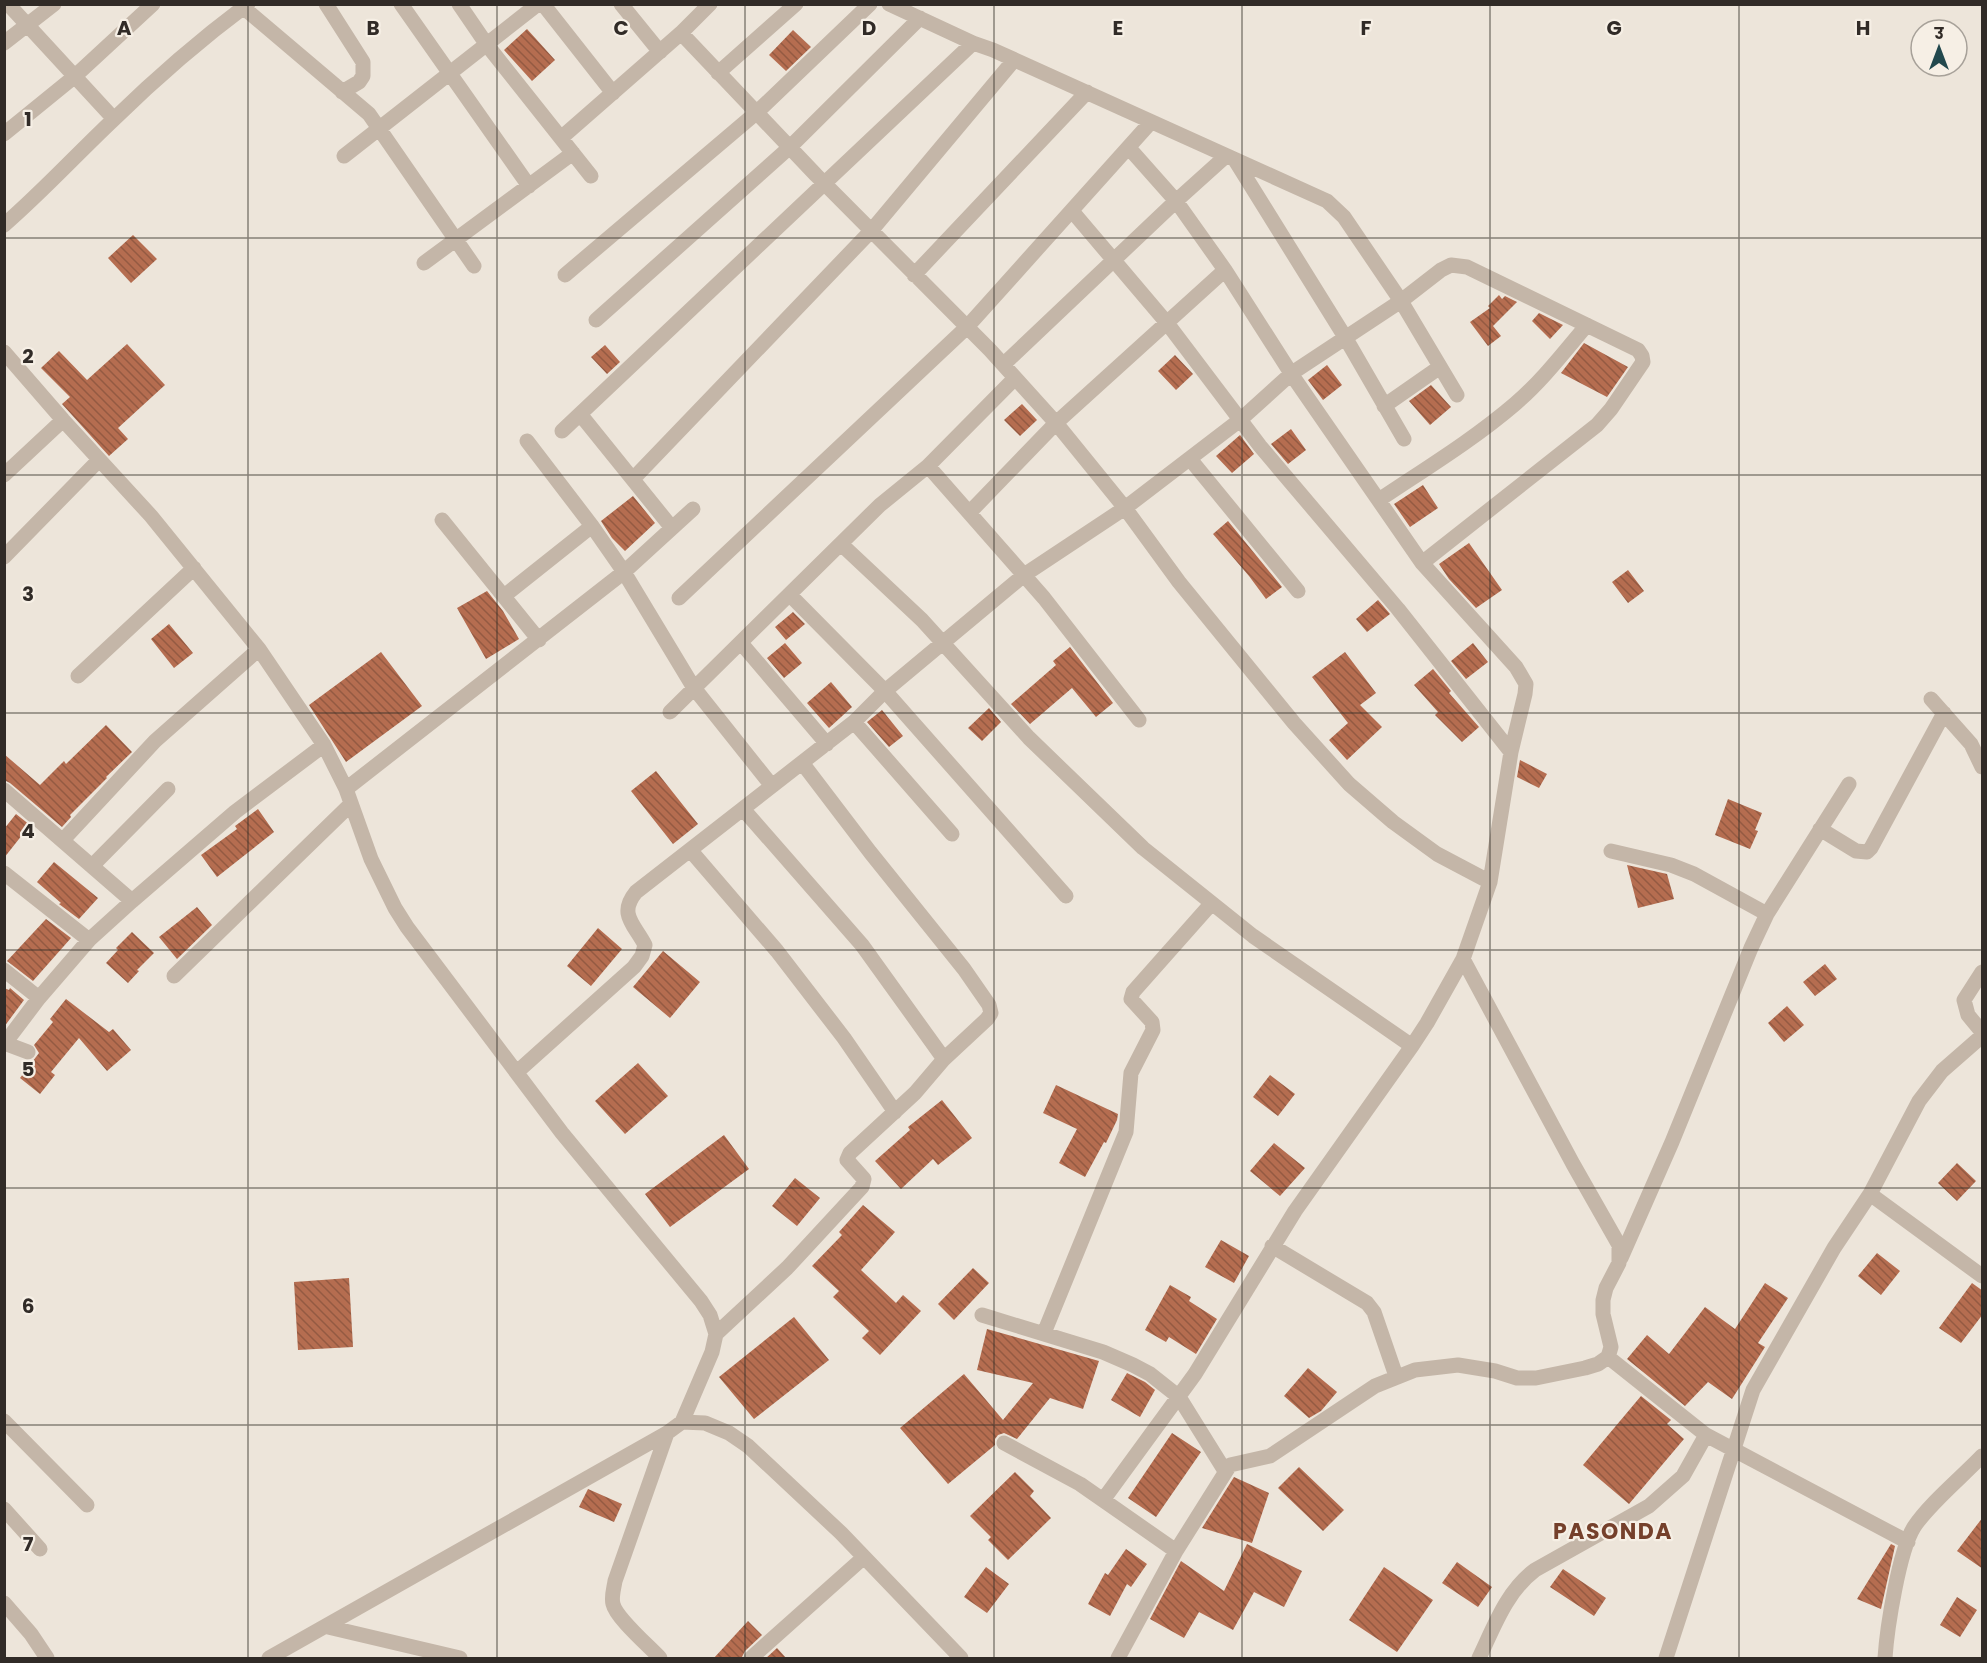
<svg xmlns="http://www.w3.org/2000/svg" width="1987" height="1663" font-family="Poppins,'Noto Sans Devanagari',sans-serif">
<defs>
<pattern id="building-back-hatch" width="6" height="6" patternUnits="userSpaceOnUse" patternTransform="scale(1.5)"><rect width="6" height="6" fill="#b56d50"/><path d="M-1 5l2 2M0 0l6 6M5-1l2 2" fill="none" stroke="#945a42"/></pattern>
</defs>
<rect width="100%" height="100%" fill="#ede5da"/>
<path fill="url(#building-back-hatch)" d="M527,29L555,60L532,81L504,50Z
M793,30L811,47L786,71L769,55Z
M133,235L157,259L131,283L108,258Z
M1499,295L1502,299L1505,296L1517,302L1493,326L1501,336L1488,346L1470,322L1490,308L1488,306Z
M1539,313L1563,325L1550,339L1532,321Z
M1584,343L1628,367L1607,397L1561,373Z
M127,344L165,385L118,428L128,439L109,456L62,404L70,397L41,368L59,351L87,380Z
M605,345L620,362L607,374L591,357Z
M1175,355L1193,374L1176,390L1158,371Z
M1327,365L1342,385L1323,400L1308,380Z
M1431,385L1451,407L1430,425L1409,401Z
M1022,404L1037,420L1020,436L1004,420Z
M1291,429L1306,450L1288,464L1271,444Z
M1240,435L1254,454L1232,473L1216,456Z
M1423,485L1438,508L1410,527L1394,504Z
M633,496L655,523L625,551L612,538L601,521Z
M1228,521L1282,587L1266,599L1249,576L1213,534Z
M1469,543L1502,590L1476,608L1449,579L1439,564Z
M1628,570L1644,591L1628,603L1612,582Z
M487,591L503,611L519,639L486,659L457,608Z
M1378,600L1390,614L1367,632L1356,619Z
M793,612L805,624L786,640L775,627Z
M169,624L193,653L174,668L151,639Z
M785,643L802,663L784,678L767,658Z
M1473,643L1488,662L1466,679L1451,661Z
M1070,647L1113,703L1096,717L1072,688L1030,724L1011,704L1056,665L1053,661Z
M381,652L422,706L346,762L309,705Z
M1345,652L1376,693L1360,705L1382,727L1347,760L1329,740L1348,723L1312,677Z
M1433,669L1451,691L1449,693L1479,727L1462,742L1435,715L1438,712L1414,685Z
M831,682L852,707L829,728L807,703Z
M989,708L1001,722L982,741L968,728Z
M882,710L903,736L889,747L867,722Z
M106,725L132,752L106,777L107,778L70,815L71,817L62,827L10,783L4,780V754L40,785L64,761L66,764Z
M1520,760L1547,774L1539,788L1517,777Z
M656,771L698,824L673,844L631,791Z
M1728,799L1762,813L1755,830L1758,831L1750,849L1715,835Z
M258,809L274,832L217,877L201,855L237,829L235,826Z
M16,814L30,825L4,858V829Z
M54,862L98,898L79,919L59,904L61,903L37,882Z
M1627,865L1667,874L1674,899L1638,908Z
M197,907L212,925L177,959L159,937Z
M46,919L71,938L33,981L7,961Z
M598,928L622,949L591,986L567,966Z
M132,932L154,953L137,970L139,971L128,983L106,963L118,950L116,948Z
M663,951L700,982L670,1018L633,987Z
M1825,964L1837,979L1815,996L1803,982Z
M4,988L9,990L10,988L24,1000L4,1027Z
M66,999L109,1032L113,1029L131,1050L107,1071L79,1038L51,1072L55,1075L40,1094L20,1078L39,1053L34,1045L53,1022L50,1019Z
M1787,1006L1804,1025L1784,1042L1768,1023Z
M638,1063L668,1096L625,1134L595,1101Z
M1270,1075L1295,1094L1278,1116L1253,1097Z
M1056,1085L1118,1114L1117,1120L1106,1143L1104,1142L1085,1177L1059,1163L1077,1129L1043,1113Z
M942,1100L972,1138L938,1165L933,1159L901,1189L875,1161L910,1130L908,1127Z
M724,1135L749,1169L670,1227L645,1194Z
M1274,1143L1305,1168L1280,1196L1250,1171Z
M1957,1163L1976,1181L1957,1201L1938,1183Z
M795,1178L820,1198L797,1226L772,1206Z
M863,1205L895,1232L861,1270L896,1303L903,1295L921,1311L880,1355L862,1338L869,1331L833,1297L839,1291L812,1266L842,1235L839,1232Z
M1221,1240L1249,1256L1234,1283L1205,1267Z
M1877,1253L1900,1271L1881,1295L1858,1276Z
M973,1268L989,1283L954,1320L938,1304Z
M349,1278L353,1347L298,1350L294,1282Z
M1765,1283L1788,1298L1758,1343L1765,1347L1732,1399L1708,1382L1685,1406L1627,1359L1647,1335L1669,1354L1705,1307L1735,1329Z
M1972,1283L1983,1291V1314L1961,1343L1939,1328Z
M1170,1285L1191,1297L1189,1301L1217,1319L1196,1354L1169,1337L1166,1342L1145,1330Z
M794,1317L829,1360L754,1419L719,1377Z
M987,1329L1099,1361L1083,1409L1050,1398L1017,1439L1004,1433L998,1435L995,1439V1445L948,1484L900,1428L964,1374L1003,1420L1033,1383L977,1370Z
M1308,1368L1337,1392L1321,1411L1309,1418L1284,1396Z
M1127,1373L1145,1382L1155,1390L1140,1417L1111,1400Z
M1641,1396L1671,1420L1667,1424L1684,1439L1629,1504L1583,1465Z
M1172,1433L1201,1452L1156,1517L1128,1498Z
M1299,1467L1344,1510L1323,1531L1278,1488Z
M1015,1472L1034,1491L1030,1496L1051,1518L1008,1560L988,1540L991,1537L970,1516Z
M1234,1477L1269,1493L1252,1543L1202,1528Z
M588,1489L622,1504L614,1522L579,1507Z
M1983,1517V1569L1957,1551Z
M1247,1544L1302,1571L1284,1607L1254,1592L1233,1630L1199,1612L1184,1638L1150,1619L1181,1561L1224,1591Z
M1891,1544L1895,1546L1881,1609L1857,1599Z
M1126,1549L1147,1564L1131,1587L1127,1584L1110,1616L1088,1604L1105,1573L1108,1575Z
M1457,1562L1492,1587L1478,1607L1442,1583Z
M986,1567L1009,1584L987,1613L964,1597Z
M1384,1567L1433,1600L1397,1652L1349,1620Z
M1563,1569L1606,1598L1594,1616L1550,1587Z
M1957,1597L1977,1610L1960,1637L1940,1625Z
M748,1621L762,1635L745,1651L741,1659H713Z
M777,1648L787,1659H765Z"/>
<g fill="none" stroke-linecap="round" stroke-linejoin="round">
<path stroke="#c4b6a8" stroke-width="15" d="M8,4L114,119
M326,4L363,62V76L359,82L342,92
M401,4L529,186
M459,4L487,45L591,176
M543,4L613,93
M621,4L660,52
M889,4L973,43
M244,8L369,114L474,266
M681,33L816,175L990,350L1056,423L1125,508L1179,582L1294,723L1349,784L1393,822L1437,854L1490,882
M4,43L54,4
M718,73L796,4
M4,134L74,77L153,4
M561,138L681,33L710,4
M344,156L538,4
M1235,160L1345,337L1404,439
M1072,211L1167,323L1260,446L1398,609L1511,752
M4,225C42,192 76,155 113,120C155,79 201,39 248,4
M424,263L573,153
M565,275L756,113L870,4
M914,275L1087,92
M596,320L790,147L920,18
M4,352L63,420L151,516L259,649L324,745L346,789L371,859L395,908L407,927L562,1133L701,1301L710,1315L716,1334L712,1352L682,1422L667,1433L269,1658
M1004,364L1176,201L1226,156
M1384,406L1440,367
M580,414L672,528
M562,431L973,43L993,50L1327,201L1344,217L1401,301L1457,395
M527,441L592,526L624,572L694,688L772,786
M1190,459L1298,591
M928,466L1044,598L1139,720
M4,475L63,420
M633,479L871,231L1014,60
M1379,500C1425,469 1473,440 1515,404C1542,381 1564,352 1587,325
M970,512L1056,423L1225,270
M442,520L539,640
M841,544L922,620L1029,738L1143,848L1253,936L1412,1046
M4,557L99,460
M790,595L885,691L1066,896
M504,596L592,526
M679,598L967,327L1151,122
M741,643L827,744
M78,676L194,568
M1931,699L1971,744L1982,767
M670,712L880,505L928,466L1015,378
M854,722L952,834
M346,789L624,572L693,509
M4,790L132,901
M743,809L862,945L944,1059
M1820,829L1856,851L1867,852L1871,848L1944,713
M63,840L155,741L259,649
M691,851L777,951L844,1038L895,1112
M1611,851L1671,865L1694,874L1767,914
M92,866L168,789
M4,873L89,940
M4,970L39,998L5,1043
M1982,972L1964,1000L1968,1015L1982,1032
M174,976L351,804
M39,998L89,940L132,901L235,812L324,745
M4,1043L28,1052
M517,1072L634,967L642,956L645,945C634,924 618,914 636,892L854,722L885,691L1024,575L1125,508L1240,420L1292,373L1401,301L1441,270L1451,265L1467,267L1638,350L1642,356L1643,362L1611,409L1597,425L1422,563
M1870,1194L1982,1276
M1272,1246L1367,1303L1374,1312L1396,1376
M1621,1258L1672,1142L1751,948L1767,914L1849,784
M982,1315L1103,1352L1133,1365L1150,1374L1179,1397L1225,1471
M1044,1333L1126,1132L1131,1073L1153,1030L1152,1022L1131,999L1133,992L1211,904
M716,1334L787,1268L862,1187L864,1179L847,1160L850,1153L915,1093L944,1059L987,1019L991,1013L989,1005L964,969L870,852L803,764
M1608,1357L1706,1435L1908,1542
M4,1421L87,1505
M682,1422L705,1423L729,1433L748,1446L841,1533L961,1658
M1004,1443L1080,1484L1176,1551
M1103,1500L1195,1374L1295,1211L1412,1046L1427,1023L1463,959L1490,882L1511,752L1525,694L1526,684L1516,667L1422,563L1294,378L1225,270L1176,201L1129,148
M4,1509L40,1549
M4,1603L31,1634L47,1658
M328,1627L460,1658
M660,1658C650,1647 616,1618 613,1604C611,1597 614,1588 615,1581L667,1433
M751,1658L863,1558
M1118,1658L1176,1551L1230,1465L1270,1456L1375,1386L1415,1370L1458,1365L1495,1371L1517,1378H1536L1585,1368L1598,1364L1608,1357L1611,1347L1603,1314V1300L1606,1288L1619,1263V1245L1573,1164L1463,959
M1479,1658C1494,1627 1506,1592 1535,1570L1649,1506L1683,1476L1706,1435
M1666,1658L1753,1390L1834,1248L1870,1194L1919,1101L1942,1071L1982,1036
M1885,1658C1887,1628 1899,1551 1914,1527C1929,1504 1963,1476 1982,1456"/>
</g>
<path fill="none" stroke="#312b27" stroke-width="1.5" stroke-opacity="0.55" d="M248,4V1658M497,4V1658M745,4V1658M994,4V1658M1242,4V1658M1490,4V1658M1739,4V1658M4,238H1982M4,475H1982M4,713H1982M4,950H1982M4,1188H1982M4,1425H1982"/>
<g text-anchor="middle" dominant-baseline="central" stroke-width="4.5" stroke-linejoin="round" paint-order="stroke">
<g font-size="22" font-weight="bold" letter-spacing="1.5" fill="#75402b" stroke="#f6efe5">
<text x="1613" y="1531">PASONDA</text>
</g>
</g>
<g font-size="20" text-anchor="middle" font-weight="bold" fill="#312b27" stroke="#f6efe5" stroke-width="4.5" stroke-linejoin="round" paint-order="stroke">
<text x="124" y="35">A</text>
<text x="373" y="35">B</text>
<text x="621" y="35">C</text>
<text x="869" y="35">D</text>
<text x="1118" y="35">E</text>
<text x="1366" y="35">F</text>
<text x="1614" y="35">G</text>
<text x="1863" y="35">H</text>
<text x="28" y="126">1</text>
<text x="28" y="363">2</text>
<text x="28" y="601">3</text>
<text x="28" y="838">4</text>
<text x="28" y="1076">5</text>
<text x="28" y="1313">6</text>
<text x="28" y="1551">7</text>
</g>
<rect width="1987" height="1663" fill="none" stroke="#312b27" stroke-width="12"/>
<g transform="translate(1939 48)"><circle r="28" fill="#f6efe5" stroke="#a7a199" stroke-width="1.5"/>
<path d="M0-4.5L10 22L0 15L-10 22Z" fill="#22484d"/>
<text y="-9" font-size="16" font-weight="bold" text-anchor="middle" fill="#312b27">उ</text>
</g>
</svg>
